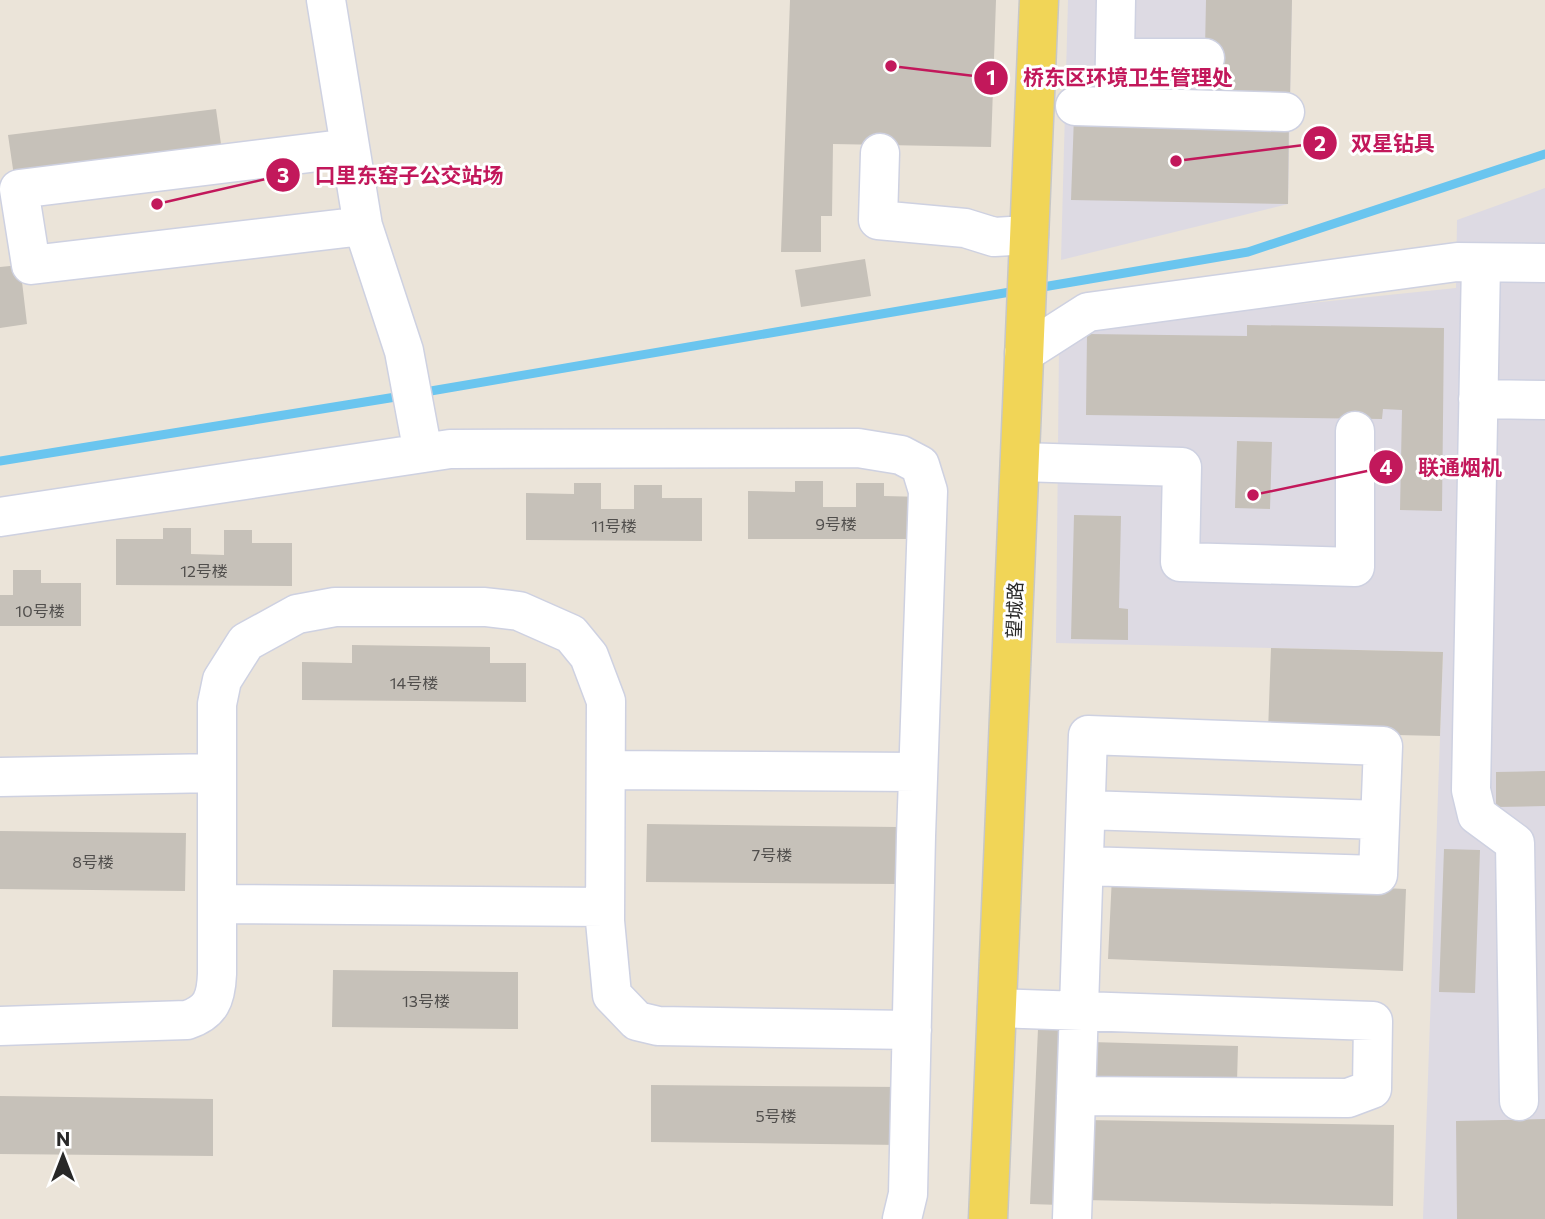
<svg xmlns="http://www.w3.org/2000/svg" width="1545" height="1219" font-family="Commissioner,'Noto Sans SC',sans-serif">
<rect width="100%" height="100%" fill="#ebe4d9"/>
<path fill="#dddae3" d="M1068,0H1292L1288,204L1061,260Z
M1545,188V1219H1423L1443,652L1056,643L1059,347L1089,326L1456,288L1457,220Z"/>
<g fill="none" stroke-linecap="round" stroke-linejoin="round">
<path stroke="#6ac5ef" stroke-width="9" d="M1037,288L1248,252L1545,154
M419,393L1016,291
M0,461L402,396"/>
</g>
<path fill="#c6c1b9" d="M790,0H996L991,147L833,144L832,216H821V252H781Z
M1206,0H1292L1290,100L1204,97Z
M216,109L222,151L14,176L8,135Z
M1074,116L1289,119L1288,204L1071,200Z
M865,259L871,296L801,307L795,270Z
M20,265L27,324L0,328V267Z
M1247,325L1444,328L1442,511L1400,510L1402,410L1383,409L1382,419L1086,415L1087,334L1247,336Z
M1237,441L1272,442L1270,509L1235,508Z
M795,481H823V507H856V483H884V496L924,497V539H748V491L795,492Z
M574,483H601V509H634V485H662V498H702V541L526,540V493L574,494Z
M1074,515L1121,516L1119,608L1128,609V640L1071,639Z
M163,528H191V554L224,555V530H252V543H292V586L116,585V539H163Z
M13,570H41V583H81V626H0V595H13Z
M352,645L490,647V663H526V702L302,700V662L352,663Z
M1271,648L1443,652L1440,736L1268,732Z
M1545,771V806L1496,807V772Z
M647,824L897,827L896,884L646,882Z
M0,831L186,833L185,891L0,889Z
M1444,849L1480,850L1475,993L1439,992Z
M1112,876L1406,889L1403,971L1108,959Z
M333,970L518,972V1029L332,1027Z
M1038,1029L1067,1030L1060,1205L1030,1204Z
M1090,1042L1238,1046L1237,1082L1089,1079Z
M651,1085L902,1087L901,1145L651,1142Z
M0,1096L213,1099V1156L0,1154Z
M1545,1119V1219H1457L1456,1121Z
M1085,1120L1394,1125L1393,1206L1083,1200Z"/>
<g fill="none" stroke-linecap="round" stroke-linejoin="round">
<g stroke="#ced1e1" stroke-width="41">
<path id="minor" d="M326,0L363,226L404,351L423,453
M1115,58H1205
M1075,106L1285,112
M1114,107L1116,0
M350,148L19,189L31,265L363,226
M880,153L878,220L965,228L994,237L1029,235
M1481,263L1471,790L1477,815L1515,843L1519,1101
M1024,353L1088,312L1457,262L1545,263
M1478,399L1545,400
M1020,462L1182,467L1180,562L1355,567V431
M0,517L450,449L858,448L901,455L920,465L928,491L916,836L908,1194L902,1219
M607,770L918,772
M0,777L217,773
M1086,810L1380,820
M217,904L605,907
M997,1008L1373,1021L1372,1089L1348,1098L1076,1096
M0,1026L187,1020C211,1012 216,999 217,974V704L222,680L246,642L297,614L335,607H485L519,611L571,634L589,656L606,701L605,921L612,995L637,1021L658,1026L912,1030
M1072,1219L1088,735L1383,746L1378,875L1084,866"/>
</g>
<g stroke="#c7c7c7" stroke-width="41">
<path id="major" d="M988,1219L1039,0"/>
</g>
<use href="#minor" stroke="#fff" stroke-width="38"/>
<use href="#major" stroke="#f1d557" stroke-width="38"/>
</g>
<g text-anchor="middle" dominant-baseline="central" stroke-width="6" stroke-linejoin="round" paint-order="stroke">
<g font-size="16" fill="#504e4c">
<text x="836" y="523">9号楼</text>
<text x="614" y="525">11号楼</text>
<text x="204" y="570">12号楼</text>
<text x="40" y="610">10号楼</text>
<text x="414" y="682">14号楼</text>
<text x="772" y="854">7号楼</text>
<text x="93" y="861">8号楼</text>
<text x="426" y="1000">13号楼</text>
<text x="776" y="1115">5号楼</text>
</g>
<g font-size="19" fill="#282828" stroke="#fff">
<text transform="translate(1014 610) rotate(-88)">望城路</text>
</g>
</g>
<path fill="none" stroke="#c2185b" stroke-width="2.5" d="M891 66L991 78M1176 161L1320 143M157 204L283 175M1253 495L1386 467"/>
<g fill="#c2185b" stroke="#fff" stroke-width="2.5">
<circle cx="891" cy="66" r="7"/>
<circle cx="1176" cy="161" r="7"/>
<circle cx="157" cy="204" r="7"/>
<circle cx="1253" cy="495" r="7"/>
<circle cx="991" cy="78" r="18"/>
<circle cx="1320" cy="143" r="18"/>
<circle cx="283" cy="175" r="18"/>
<circle cx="1386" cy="467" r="18"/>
</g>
<g font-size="21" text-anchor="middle" font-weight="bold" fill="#fff">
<text x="991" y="85">1</text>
<text x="1320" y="151">2</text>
<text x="283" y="183">3</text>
<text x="1386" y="475">4</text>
</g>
<g font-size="21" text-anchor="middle" font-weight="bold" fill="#c2185b" stroke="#fff" stroke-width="6" stroke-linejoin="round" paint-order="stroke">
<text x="1128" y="85">桥东区环境卫生管理处</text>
<text x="1393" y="151">双星钻具</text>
<text x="409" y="183">口里东窑子公交站场</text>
<text x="1460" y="475">联通烟机</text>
</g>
<g transform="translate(63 1156)" stroke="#ffffff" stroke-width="5" paint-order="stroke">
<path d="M0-5L12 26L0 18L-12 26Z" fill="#282828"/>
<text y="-10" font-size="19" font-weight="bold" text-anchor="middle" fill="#282828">N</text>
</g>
</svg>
